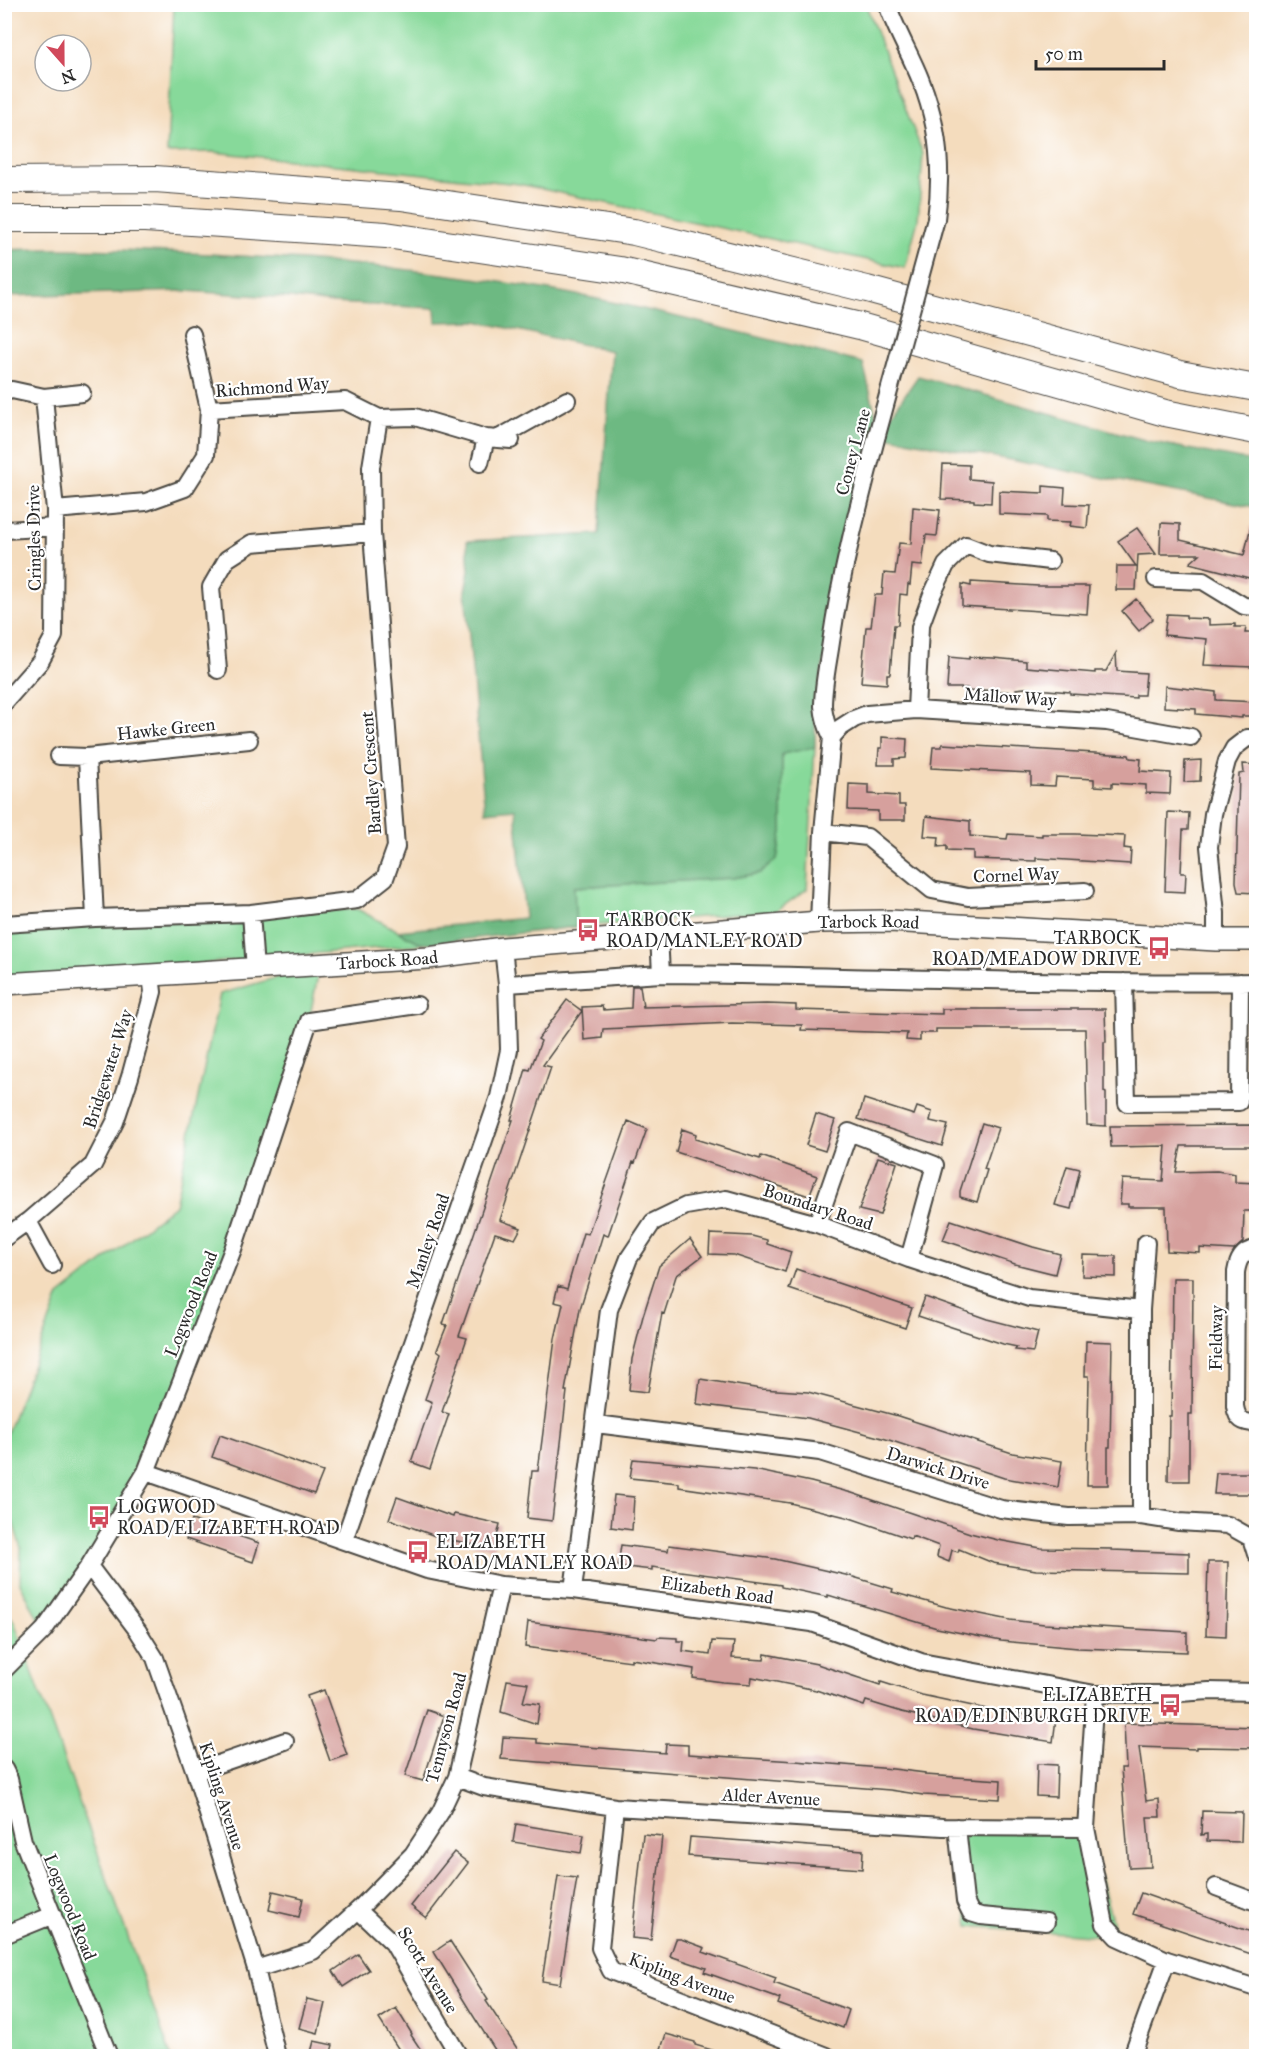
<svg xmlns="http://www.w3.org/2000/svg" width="1261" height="2061" font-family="'IM FELL Great Primer',serif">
<rect width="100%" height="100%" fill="#fff"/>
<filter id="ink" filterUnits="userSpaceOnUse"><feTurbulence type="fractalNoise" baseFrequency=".0167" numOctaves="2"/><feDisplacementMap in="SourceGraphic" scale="12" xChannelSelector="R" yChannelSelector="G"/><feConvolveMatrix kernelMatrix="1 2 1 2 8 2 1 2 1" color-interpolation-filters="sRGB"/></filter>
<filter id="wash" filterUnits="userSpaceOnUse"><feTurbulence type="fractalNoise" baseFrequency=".008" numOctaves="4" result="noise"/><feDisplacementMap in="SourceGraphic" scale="24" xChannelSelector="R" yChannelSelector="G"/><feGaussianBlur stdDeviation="1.35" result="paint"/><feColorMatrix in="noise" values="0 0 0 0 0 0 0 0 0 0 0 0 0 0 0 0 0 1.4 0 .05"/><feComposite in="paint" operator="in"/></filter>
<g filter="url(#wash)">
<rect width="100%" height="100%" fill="#f4dcbd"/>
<path fill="#87d99a" stroke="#598262" stroke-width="1.5" d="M866,5L923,154L918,220L905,268L519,184L213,152L167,153L174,5Z
M815,747L807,889L776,911L576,927L573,887L733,878L760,873L777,859L782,832V754Z
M357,909L423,944L5,981V928Z
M320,965L309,1021L146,1472L44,1630L20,1583L21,1548L5,1497L4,1441L59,1296L175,1205L220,994Z
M4,1608L14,1621L171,2056H5Z
M957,1827L1086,1828L1117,1937L969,1926Z"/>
<path fill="#6db982" stroke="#4c7256" stroke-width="1.5" d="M5,250C83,247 162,251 240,256C367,263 496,277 621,304C702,322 782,343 863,363L876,416L816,700L815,747L782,754V832L777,859L760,873L733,878L574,887L576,927L423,944L397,931L525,918L515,809L485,812L465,591L469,571L467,541L599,534L612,351L476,321L436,322L435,308L333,303L291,298L186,291L5,296Z
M918,376L1148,441L1256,462V507L885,436L888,419Z"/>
<g id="blocks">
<path fill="#d6a09d" d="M943,464L969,465V479L992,481L991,503L974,502V500L941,499Z
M1043,486L1065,488L1064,504L1089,505L1087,528L1070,526L1071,522L1047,521V516L999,514V491L1043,493Z
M913,507L940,510L937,536L926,535L922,566L912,565L910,585L908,584L907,595L900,594L898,625H894L890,674H887V684L861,682L866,627H871L875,595H882L884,573L895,574L899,543L911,544Z
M1161,523L1180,524V540L1244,555L1251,526H1257V580L1190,563L1200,554H1160Z
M1137,528L1156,554L1138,555L1136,590H1116L1117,566H1136L1118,541Z
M971,582L1038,586H1089L1087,614L962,606V584L971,586Z
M1136,599L1153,619L1139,631L1122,611Z
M1167,614L1186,615V618L1209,619V625L1235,624V627H1246L1245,633H1257V657H1253V667L1204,665L1207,639L1164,635Z
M1116,653L1117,671L1146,673L1144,695H1136V698L1070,694V692L1025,688L1016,689V692L983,690V692L967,691V688H947L949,657L969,659V657L993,658L1026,661V667L1095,673V671H1106Z
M1165,686L1216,692V700L1257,702V716H1242V718L1196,714V709L1164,707Z
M882,737L907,739L906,758L894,759V765H878L879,748H882Z
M942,744L1129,755L1130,758L1141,759L1140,771L1171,773L1170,794L1146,793V785L1112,783V787L1094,786V779L1056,777L1055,786L1031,785V773L931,768L933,747H942Z
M1201,760L1200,781L1184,782L1185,761Z
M1243,764L1257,765L1255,893L1238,892L1236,882L1239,774L1244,773Z
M849,784L869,785V794L899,796V805H905V820H878V811L848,810Z
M1168,812L1189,813L1188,830H1183L1181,873H1186L1185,892L1165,891Z
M926,816L970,821V836L1007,839L1008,834L1042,836V834H1076L1125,836L1124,848L1131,849L1130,864L1036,858V861L973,859V851L947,850V846L938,847L939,837L924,836Z
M632,986H640L643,1007L767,1004L796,1005V1010L942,1014V1009H1105L1106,1042H1104V1092L1106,1093V1126L1087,1125L1085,1029H936V1033H920V1041L906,1040L907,1033L801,1030L802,1025L732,1023L603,1029L602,1038L584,1040L582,1007L602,1006L603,1010L631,1008Z
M567,1000L582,1011L543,1065L551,1067L500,1220L521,1228L515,1239L495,1233L459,1336L467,1338L442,1412L449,1414L430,1469L411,1462L432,1402L425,1399L441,1353L437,1350L447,1325L443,1324L513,1120H511L526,1069L530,1070L541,1041L538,1039Z
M864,1099L914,1115L917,1107L932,1112L930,1121L948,1125L942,1146L858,1119Z
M816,1114L835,1120L825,1151L806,1145Z
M628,1121L647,1129L635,1163L633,1162L608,1236L603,1234L580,1309L565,1391H567L552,1521L527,1518L532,1471H538L555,1339L563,1304L554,1302L558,1286L567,1289L583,1233L588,1234Z
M982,1123L998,1128L984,1169L987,1170L977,1202L960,1197V1191Z
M1253,1125L1254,1146H1181L1176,1172L1217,1171L1235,1174V1182L1257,1183V1208H1253L1252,1211H1244L1243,1242L1234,1250L1200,1248V1253L1167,1251L1166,1207H1128V1204H1120L1122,1179L1163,1181L1166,1146L1111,1147L1110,1126Z
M682,1129L696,1134L695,1139L760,1159L761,1156L817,1176L809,1196L676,1152Z
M878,1157L897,1163L880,1215L859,1210Z
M1067,1166L1080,1169L1071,1209L1055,1205Z
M951,1220L1033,1247L1060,1254L1055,1274L1015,1264L943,1240Z
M710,1234L752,1236L767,1240V1244L791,1252L785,1272L734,1255L709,1254Z
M690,1239L702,1256L676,1276L664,1314L662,1313L648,1392L629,1390L632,1359L643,1316L659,1266Z
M1083,1255L1116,1256V1277L1082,1276Z
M796,1269L912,1308L905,1328L789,1289Z
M1173,1278H1193L1192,1414H1189V1481H1168L1169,1416H1171Z
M925,1297L987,1319L1038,1332L1033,1352L1015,1350L1017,1347L1003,1344L918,1316Z
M1086,1341L1112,1342L1110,1447H1108V1485H1087L1089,1376H1085Z
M700,1379L761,1389L808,1392L898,1416L1012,1453L1062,1461L1058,1487L1004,1478L886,1439L808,1418L697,1404Z
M220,1435L323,1472L314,1494L212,1457Z
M633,1459L754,1470L811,1482L852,1493L970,1533L998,1540L1041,1548L1112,1549V1550L1189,1553V1573L1036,1570L993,1563L959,1549L958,1552L952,1550L949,1562L937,1557L939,1546L912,1536L911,1539L850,1518L790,1503L679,1487V1483L630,1478Z
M1216,1473H1257V1494H1214Z
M614,1495L634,1497L632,1530L611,1527Z
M397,1497L453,1517L454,1514L500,1524L494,1549L438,1537L389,1519Z
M192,1520L259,1543L253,1562L186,1539Z
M621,1545L668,1551L669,1545L775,1559L850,1576L893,1589L892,1592L946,1607L1010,1620L1044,1624L1187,1632V1652L1078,1648L1001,1641L937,1628L828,1595V1597L781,1587V1585L652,1567V1570L618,1566Z
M1208,1562H1228L1226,1636L1206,1635Z
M528,1622L657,1639L658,1637L677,1638V1641H684L683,1651L710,1655L712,1641L734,1642L732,1658L764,1660L765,1654L817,1664L880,1685L881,1682L922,1695L991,1710L1056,1719L1053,1742L973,1729L902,1712L866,1701L864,1706L816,1690L752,1677L751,1684L723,1682L693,1678L694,1669L631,1659V1661L525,1647Z
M507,1680L528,1683L523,1702L540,1704L537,1724L501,1712Z
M324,1690L347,1755L330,1761L307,1696Z
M427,1710L444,1716L423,1781L405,1776Z
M1124,1723L1257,1727V1748L1196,1747V1749L1139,1747L1146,1801L1159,1799L1160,1817H1147L1151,1867L1129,1868L1121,1768H1126Z
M503,1737L537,1739V1743L665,1753L666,1744L688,1745V1754L795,1761L893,1769L925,1773V1775L1001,1780L1000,1799L923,1795L890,1790L501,1759Z
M1037,1764L1057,1765L1056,1797L1036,1796Z
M1202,1811L1242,1812L1241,1842L1207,1841V1834L1201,1835Z
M516,1824L584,1835L581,1853L513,1842Z
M643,1834L662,1836L651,1940L632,1938Z
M690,1837L863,1850L862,1869L688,1856Z
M454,1852L468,1863L426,1918L411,1906Z
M558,1876L577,1878L560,1984L542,1981Z
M273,1891L303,1898L299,1917L269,1910Z
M1141,1893L1257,1934V1956L1133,1914Z
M676,1939H681L705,1948L703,1952L776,1978L774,1983L849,2010L843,2028L778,2004L780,1999L704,1972L706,1968L670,1956Z
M450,1941L488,2000L486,2001L522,2056H499L474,2017L434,1952Z
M358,1954L369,1970L343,1987L333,1971Z
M307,1999L325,2003L318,2033L299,2028Z
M396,2008L412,2034L411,2035L425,2056H403L379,2019Z
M666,2034L695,2042V2045L722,2053V2056H676L660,2052Z
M314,2041L333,2045L330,2056H310Z"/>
</g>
</g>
<g filter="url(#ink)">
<use href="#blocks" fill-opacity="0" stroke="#494641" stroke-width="1.5"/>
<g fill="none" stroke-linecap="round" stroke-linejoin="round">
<g stroke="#494641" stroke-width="20">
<path id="minor" d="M887,4C896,31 911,55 921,81C939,126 943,171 936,219
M192,334L209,409
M4,392L12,390L44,397L55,510L54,636L40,662L4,703
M44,397L82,393
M497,439L567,400
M480,463L486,438
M55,510L146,502L185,488L206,455L209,409L345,401L379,418L415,417L486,438L511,440
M6,530L55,527
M1156,579L1203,581L1244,606L1256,607
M218,670L211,587L227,559L252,543L372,533
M916,710L920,627L931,597L946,565L966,545L989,554L1050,561
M832,737L840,728L854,719L867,714L916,710L1107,722L1191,737
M59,756L87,757L249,740
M87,757L95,918
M823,832L867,837L932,890L968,897L1085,891
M251,913L255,970
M819,922L823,832L832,737C827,727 824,718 823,706C823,685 828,663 831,642C841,572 859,504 877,435
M4,924L95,918L251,913L357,900L385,878L396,847L372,533L371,467L379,418
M659,935L661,974C859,975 1058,985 1256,982
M1216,940V913L1209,847L1213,814L1227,761L1234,748L1247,738H1256
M1124,982L1127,1103L1239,1102L1240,982
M507,984L661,974
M28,1221L52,1265
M817,1224L849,1132L935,1165L909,1259
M4,1238L28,1221L93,1165L115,1122L130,1077L153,992L151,975
M1256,1249C1242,1251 1238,1260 1236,1272L1235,1406C1237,1420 1243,1423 1256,1423
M596,1424L820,1452L1001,1509L1069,1517L1141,1516L1179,1522L1228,1525L1251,1538L1256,1554
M146,1472L427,1570L501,1585L573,1590L812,1623L921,1662L1095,1694H1165L1209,1691L1256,1692
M1141,1516V1310L1146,1243
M344,1540L499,1097L509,1050L507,984L503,948
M89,1566L138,1631L155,1658L195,1772L256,1969L277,2056
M573,1590L609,1310L629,1258L653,1222L686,1206L726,1199L817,1224L909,1259L1029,1298L1141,1310
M4,1670L44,1630L89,1566L146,1472L233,1249L309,1021L417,1005
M1095,1694L1086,1828L1105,1924L1117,1937L1167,1960L1256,1988
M4,1769L9,1779L23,1841L109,2056
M195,1772L285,1741
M457,1777L484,1787L615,1807L943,1827L1086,1828
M615,1807L600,1948L611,1971L827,2056
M957,1827L965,1901L971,1913L981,1916L1046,1922
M1216,1887L1256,1902
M358,1910L393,1943L459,2056
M4,1935L53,1915
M256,1969L313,1951L358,1910L413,1854L440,1813L457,1777L501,1585
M1132,2056L1167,1960"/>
</g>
<g stroke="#494641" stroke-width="24">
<g id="major">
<path id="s1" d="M4,984L428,958L503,948L819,922L890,921L1216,940H1256"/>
</g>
</g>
<g stroke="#494641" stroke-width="28">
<path id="highway" d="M4,180L155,179L401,197L634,232L867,289L1180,374L1256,388
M4,219H145L386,235L620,270L860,326L1165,413L1256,431"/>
</g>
<use href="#minor" stroke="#fff" stroke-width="16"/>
<use href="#major" stroke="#fff" stroke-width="21"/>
<use href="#highway" stroke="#fff" stroke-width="26"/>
<g stroke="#494641" stroke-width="20" stroke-linecap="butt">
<path id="minor-bridge" d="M877,435L936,219"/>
</g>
<use href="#minor-bridge" stroke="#fff" stroke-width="16"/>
</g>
</g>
<defs>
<g id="bus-bare" transform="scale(1.8)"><path d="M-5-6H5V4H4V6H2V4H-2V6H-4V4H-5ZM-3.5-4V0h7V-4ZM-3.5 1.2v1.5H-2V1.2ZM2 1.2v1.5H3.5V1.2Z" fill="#d1495b" stroke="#fff" stroke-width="2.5" paint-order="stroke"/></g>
</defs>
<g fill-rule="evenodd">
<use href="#bus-bare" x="588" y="930"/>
<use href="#bus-bare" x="1159" y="948"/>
<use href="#bus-bare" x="99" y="1517"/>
<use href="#bus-bare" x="418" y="1552"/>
<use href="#bus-bare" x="1170" y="1705"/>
</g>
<g text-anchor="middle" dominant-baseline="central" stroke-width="4.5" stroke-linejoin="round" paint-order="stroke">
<g font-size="18" fill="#2b2b2b" stroke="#fff">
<text transform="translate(272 387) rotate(-4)">Richmond Way</text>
<text transform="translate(853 452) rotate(-75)">Coney Lane</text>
<text transform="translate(34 538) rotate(-91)">Cringles Drive</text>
<text transform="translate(1010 697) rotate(4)">Mallow Way</text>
<text transform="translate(166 729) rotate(-6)">Hawke Green</text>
<text transform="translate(371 773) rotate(-94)">Bardley Crescent</text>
<text transform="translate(1016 875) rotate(-2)">Cornel Way</text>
<text stroke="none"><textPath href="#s1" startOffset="867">Tarbock Road</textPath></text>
<text stroke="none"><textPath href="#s1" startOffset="384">Tarbock Road</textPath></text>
<text transform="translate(108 1069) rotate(-72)">Bridgewater Way</text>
<text transform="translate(818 1207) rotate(18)">Boundary Road</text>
<text transform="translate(428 1241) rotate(-71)">Manley Road</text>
<text transform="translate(191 1304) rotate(-68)">Logwood Road</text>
<text transform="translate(1216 1338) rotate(-89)">Fieldway</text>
<text transform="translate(938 1468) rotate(17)">Darwick Drive</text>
<text transform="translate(717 1590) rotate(8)">Elizabeth Road</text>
<text transform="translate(446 1728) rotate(-75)">Tennyson Road</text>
<text transform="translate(222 1796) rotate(72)">Kipling Avenue</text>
<text transform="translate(771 1797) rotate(3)">Alder Avenue</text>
<text transform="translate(70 1907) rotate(68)">Logwood Road</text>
<text transform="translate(428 1970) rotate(58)">Scott Avenue</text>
<text transform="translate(682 1978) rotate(21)">Kipling Avenue</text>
</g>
<g font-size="18" fill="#2b2b2b" stroke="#fff" text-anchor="start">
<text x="606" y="920">TARBOCK<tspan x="606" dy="21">ROAD/MANLEY ROAD</tspan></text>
<text x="1141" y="938" text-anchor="end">TARBOCK<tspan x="1141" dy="21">ROAD/MEADOW DRIVE</tspan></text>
<text x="117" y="1507">LOGWOOD<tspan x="117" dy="21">ROAD/ELIZABETH ROAD</tspan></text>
<text x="436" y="1542">ELIZABETH<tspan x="436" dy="21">ROAD/MANLEY ROAD</tspan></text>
<text x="1152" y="1695" text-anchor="end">ELIZABETH<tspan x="1152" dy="21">ROAD/EDINBURGH DRIVE</tspan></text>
</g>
</g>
<rect width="1261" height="2061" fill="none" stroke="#fff" stroke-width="24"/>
<g transform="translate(63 63) rotate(159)"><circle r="28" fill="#ffffff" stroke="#aaaaaa" stroke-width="1.5"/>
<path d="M0-4.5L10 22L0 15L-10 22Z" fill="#d1495b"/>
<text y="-9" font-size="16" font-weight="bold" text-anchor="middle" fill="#2b2b2b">N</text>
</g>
<path d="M1036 60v9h128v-9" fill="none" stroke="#2b2b2b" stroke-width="3"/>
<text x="1045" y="60" font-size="18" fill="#2b2b2b" stroke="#ffffff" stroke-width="4.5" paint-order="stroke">50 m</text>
</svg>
